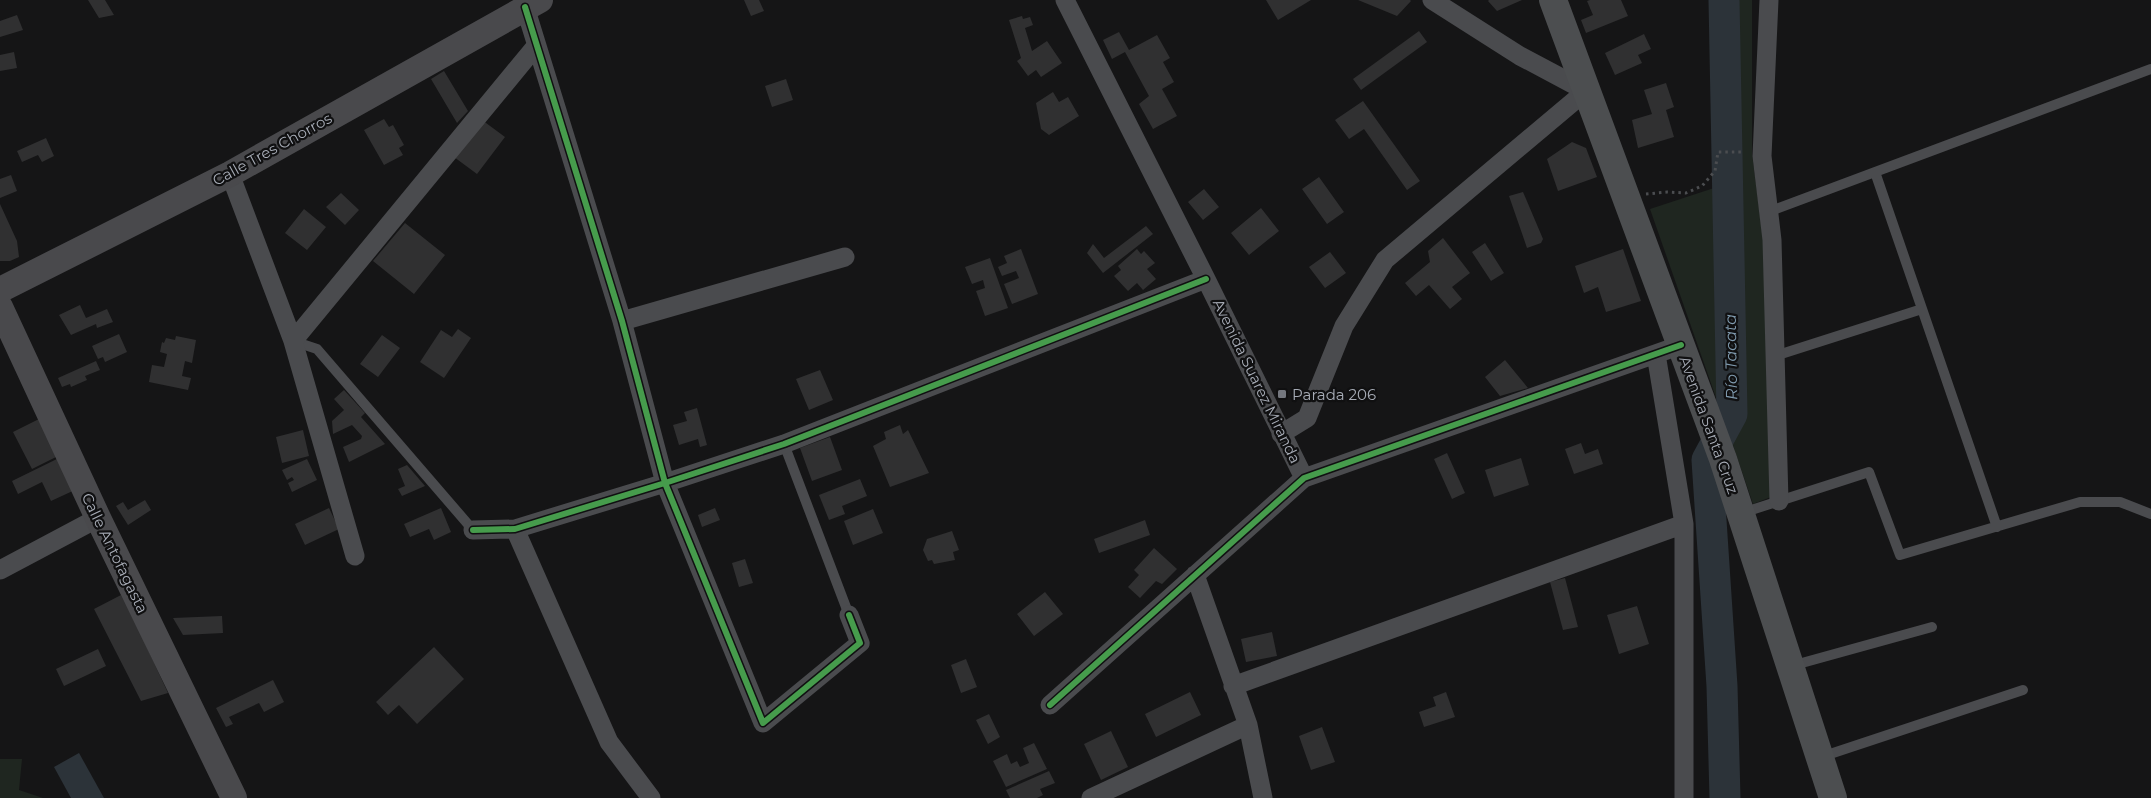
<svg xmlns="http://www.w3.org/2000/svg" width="2151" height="798" font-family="Montserrat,sans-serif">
<rect width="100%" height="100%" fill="#151516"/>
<path fill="#1f2620" d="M1735,0H1752V153L1763,239L1771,497L1753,504L1728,431L1739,423Z
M1714,188L1720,409L1650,209Z
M0,759H22L19,790L43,798H0Z"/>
<path fill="#2c3339" d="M79,753L104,798H71L54,767Z"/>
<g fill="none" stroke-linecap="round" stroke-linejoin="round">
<path stroke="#2c3339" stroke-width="31" d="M1724,0L1732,414L1707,460L1722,686L1725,798"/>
</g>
<path fill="#303031" d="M88,0H105L114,15L99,18Z
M744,0H759L764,11L751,16Z
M1266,0H1311L1278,20Z
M1358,0H1410L1411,1L1397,16Z
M1489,0H1522L1497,11L1488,1Z
M1590,0H1621L1628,16L1586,33L1581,20L1593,15L1587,1Z
M17,15L23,30L0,37V21Z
M1022,16L1023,19L1030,17L1033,25L1025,28L1032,51L1047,41L1062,63L1041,77L1036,70L1028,76L1017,61L1021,58L1009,20Z
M1419,31L1427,42L1361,90L1353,79Z
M1119,32L1129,50L1157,35L1170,58L1163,62L1174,82L1162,89L1177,116L1153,129L1139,104L1149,96L1125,52L1112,59L1103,40Z
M1644,34L1651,49L1638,55L1642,63L1615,75L1605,53Z
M14,52L17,68L0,71V55Z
M444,71L468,111L457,123L431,79Z
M786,79L793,100L772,107L765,86Z
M1666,83L1674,107L1666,110L1674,137L1638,148L1632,120L1652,114L1644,90Z
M1053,92L1059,102L1068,97L1079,116L1049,135L1041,129L1036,103Z
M1363,101L1420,181L1407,190L1364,129L1349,139L1335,120Z
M384,119L389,127L393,125L404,145L399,148L403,155L384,165L364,130Z
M482,120L505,137L477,174L454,157Z
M46,138L54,156L42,162L38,155L22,162L17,151Z
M1572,142L1586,148L1597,177L1558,191L1547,159Z
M11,175L17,191L0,198V179Z
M1319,177L1344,212L1327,224L1302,189Z
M1204,189L1219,207L1203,220L1188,202Z
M1523,192L1543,239L1541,243L1527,248L1509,196Z
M341,193L359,210L345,225L326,207Z
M0,204L17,241L19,257L10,261H0Z
M1261,208L1279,231L1249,255L1231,233Z
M304,209L326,227L307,250L285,233Z
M405,223L445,255L414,294L373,261Z
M1146,226L1153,234L1103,273L1087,253L1093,244L1104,258Z
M1443,238L1470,273L1452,287L1462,299L1450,309L1429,285L1416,296L1405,283L1430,262L1428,251Z
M1485,243L1504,273L1491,281L1472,252Z
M1021,249L1038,294L1012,304L1004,284L1019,278L1016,271L1002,276L998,267L1007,263L1004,256Z
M1137,249L1141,254L1144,251L1155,263L1147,269L1156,279L1143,290L1137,283L1128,291L1114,276L1121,270L1118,266Z
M1623,249L1641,301L1606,312L1598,287L1584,293L1575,266Z
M1330,252L1346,273L1325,288L1309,267Z
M990,258L1008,308L985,316L976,291L985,288L983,280L972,284L965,267Z
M80,305L86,318L107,309L113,322L97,328L96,324L71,335L59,315Z
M458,329L471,338L444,378L420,362L441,330L452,337Z
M119,334L127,352L105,362L103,357L98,359L92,346Z
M382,335L400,348L378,377L360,364Z
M176,336L196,340L192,363L185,361L182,376L191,378L188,390L149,382L152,365L164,367L167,354L160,352L162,342L164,343L166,338L175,340Z
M1505,360L1528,388L1500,396L1485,377Z
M96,361L100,370L85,376L87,380L71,387L70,384L62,387L58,378Z
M820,370L833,400L809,410L796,379Z
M344,390L365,413L361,417L385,444L349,462L343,447L361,439L362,436L352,425L333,434L332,421L344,410L334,399Z
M697,408L707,445L700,447L698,439L679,445L673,425L687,421L684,412Z
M39,419L58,456L32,469L13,432Z
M900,425L903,434L908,430L929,473L890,487L873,446L886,439L884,432Z
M303,430L309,456L282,463L276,437Z
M830,437L842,470L812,481L800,448Z
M1581,443L1585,454L1598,449L1603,464L1574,474L1565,449Z
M1447,453L1465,493L1452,499L1434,459Z
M61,457L77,489L51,501L42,482L18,494L12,481Z
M1521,458L1529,485L1494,497L1485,470Z
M307,459L317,480L292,492L288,483L294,480L292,477L287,480L282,470Z
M407,465L425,486L402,496L398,489L405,486L398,469Z
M860,479L867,496L842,506L845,514L829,520L819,495Z
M145,500L151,510L128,525L116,506L123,502L128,510Z
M329,508L339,529L305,545L295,524Z
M441,508L451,532L434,540L429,529L410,537L404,524Z
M715,508L720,520L702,527L698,515Z
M873,509L883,533L853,545L844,521Z
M1145,520L1150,535L1099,553L1094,539Z
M952,531L959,550L953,552L955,560L934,564L932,560L928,561L923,550L927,539Z
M1154,548L1177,569L1162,584L1156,581L1140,598L1128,587L1139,575L1134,570Z
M745,559L753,583L739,587L732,563Z
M1565,578L1578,627L1563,630L1550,582Z
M1045,592L1063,614L1034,636L1017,614Z
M121,595L137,626L168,693L141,701L94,609Z
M1637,606L1649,644L1619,654L1607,615Z
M222,616L223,633L183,635L173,618Z
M1272,632L1277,656L1246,662L1241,639Z
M434,647L464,679L417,724L399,705L388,715L376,702Z
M98,649L106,666L64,686L56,669Z
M966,659L977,687L961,693L951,665Z
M273,680L284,702L264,712L259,703L229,717L233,724L226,727L216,708Z
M1190,692L1201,715L1156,737L1145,714Z
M1446,692L1455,717L1424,727L1419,712L1436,706L1433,697Z
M989,714L1000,737L988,744L976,720Z
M1322,727L1335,762L1311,770L1299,736Z
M1111,731L1128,767L1101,780L1084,744Z
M1034,743L1047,769L1006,787L993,761L1007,754L1011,764L1017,761L1020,767L1029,763L1023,748Z
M1049,771L1055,783L1040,789L1043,795L1037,798H1010L1006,790Z"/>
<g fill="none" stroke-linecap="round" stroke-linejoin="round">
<path stroke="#4b4d50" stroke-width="3" stroke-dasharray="2.5 4" stroke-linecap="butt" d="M1646,194L1667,192L1686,193L1702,186L1715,171L1718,152H1744"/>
<path stroke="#4a4b4e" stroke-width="10" d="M1875,172L1997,527
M1768,212L2151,69
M293,341L317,349L473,530
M1775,356L1922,309
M784,444L849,615
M1742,513L1869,472L1900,555L2080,502H2120L2151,514
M1791,666L1932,627
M1821,757L2023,690"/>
<path stroke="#4a4b4e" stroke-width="19" d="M1065,0L1206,279L1304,478
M1769,0L1762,156L1772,240L1779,501
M525,7L622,321L665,483L763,723L860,643L849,615
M230,174L293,341L355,556
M622,321L845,257
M293,341L536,46
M1656,354L1684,524V798
M1281,434L1307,418L1344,326L1385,260L1586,91L1520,56L1432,0
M515,529L609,742L651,798
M473,530L515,529L665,483L784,444L1206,279
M0,570L98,518
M1195,575L1248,725L1263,798
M1233,686L1684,524
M1050,705L1304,478L1681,345
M1091,798L1248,725"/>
<path stroke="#49494c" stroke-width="26" d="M0,290L230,174L540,0
M0,307L98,518L234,798"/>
<path stroke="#4c4e50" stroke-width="28" d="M1553,0L1723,459L1833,798"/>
<g stroke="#101011" stroke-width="9">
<path id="cycleway" d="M525,7L622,321L665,483L763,723L860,643L849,615
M473,530L515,529L665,483L784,444L1206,279
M1050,705L1304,478L1681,345"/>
</g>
<use href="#cycleway" stroke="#469c4c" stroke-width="6"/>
</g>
<rect fill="#74777e" stroke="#101011" stroke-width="2" x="1277" y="389" width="10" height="10" rx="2.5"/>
<g text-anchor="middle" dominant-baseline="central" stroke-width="4.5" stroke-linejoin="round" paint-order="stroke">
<g font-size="15" fill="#a7acb6" stroke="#101011">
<text transform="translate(272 149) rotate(-29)">Calle Tres Chorros</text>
<text transform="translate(1257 381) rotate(64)">Avenida Suarez Miranda</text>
<text transform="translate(1709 425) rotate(70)">Avenida Santa Cruz</text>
<text transform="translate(115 553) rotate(64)">Calle Antofagasta</text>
</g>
<g font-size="15" fill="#a7acb6" stroke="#101011" text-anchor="start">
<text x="1292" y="394">Parada 206</text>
</g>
<g font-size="16" font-style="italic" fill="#809baf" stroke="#101011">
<text transform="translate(1731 357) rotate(-91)">Río Tacata</text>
</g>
</g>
</svg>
